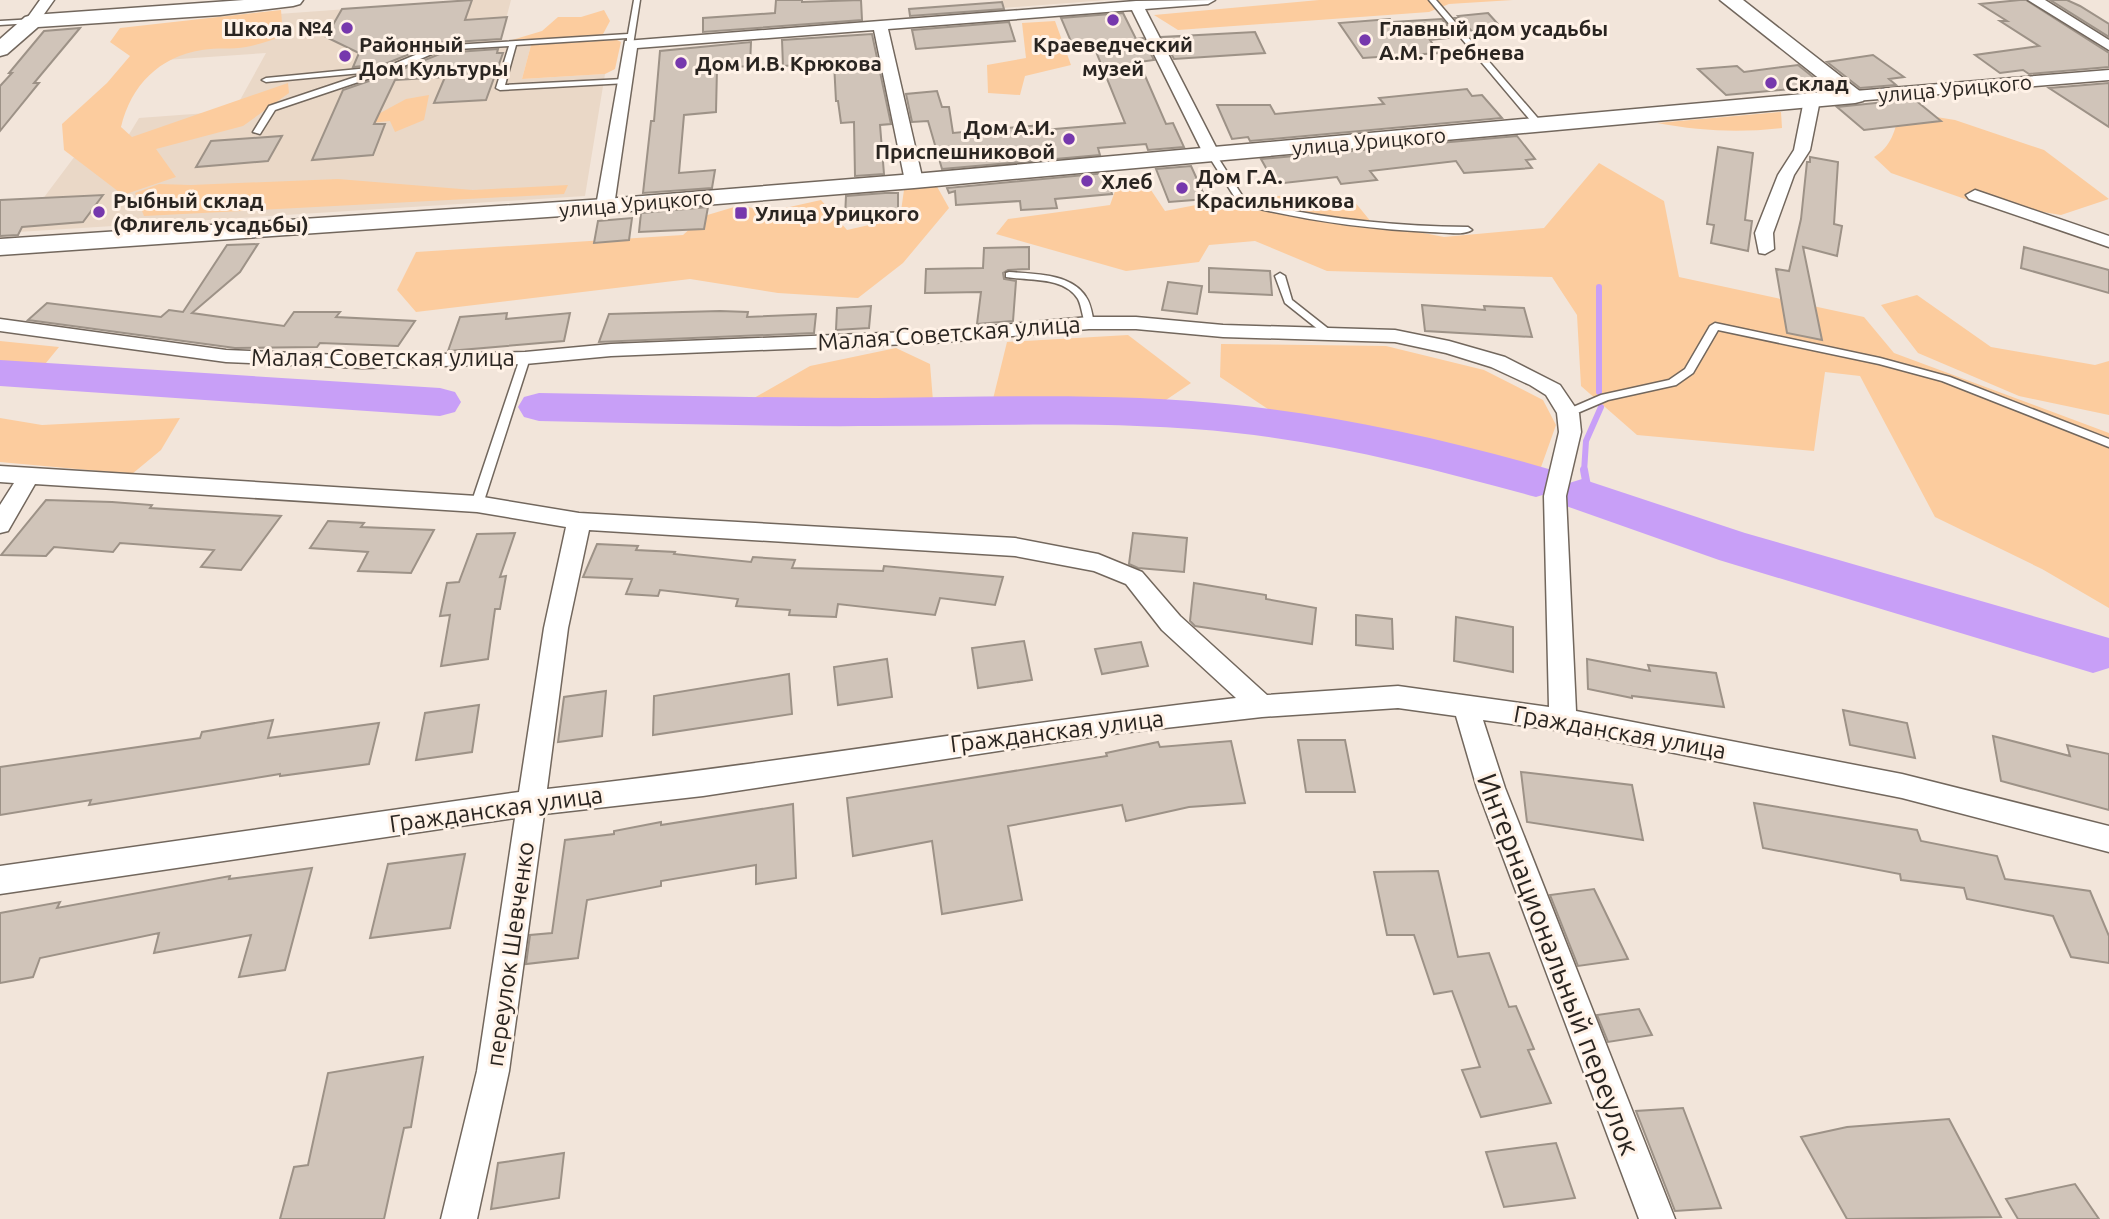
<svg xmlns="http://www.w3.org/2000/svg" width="2109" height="1219" font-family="Ubuntu,sans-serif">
<rect width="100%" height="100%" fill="#f2e5da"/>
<path fill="#ead8c7" d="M472,0H511L499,46L531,45L522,79L605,74L585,196L18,232L87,140L128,136L139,118L234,111L266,53L165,60L195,20Z
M1001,0H1108L1003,8Z"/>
<path fill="#fccc9e" d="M1319,0H1513L1449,4L1429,12L1178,30L1154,15Z
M281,10L283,36C271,40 258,45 246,47C232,50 217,47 202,50C159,57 131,85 121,127L132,137L288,83L289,93L243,126L156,149L176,177L123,195L64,150L62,124L107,83L130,56L110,42L120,28Z
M604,10L610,21L602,36L512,40L542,31L558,17H581Z
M1055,21L1071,65L1025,76L1020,95L988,93L987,65L1026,58L1022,23Z
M617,40L621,42L615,69L605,74L522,79L531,45Z
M429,95L424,120L395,132L390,121L360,124L406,99Z
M1899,111L1955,120L2044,150L2109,199L2061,215L1965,199L1891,173L1874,157C1891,147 1896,130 1899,111Z
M1781,112L1782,128C1739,133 1700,131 1657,123Z
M1599,163L1664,201L1679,277L1864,317L1894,353L2109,433V608L2042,569L1935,517L1860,376L1825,372L1814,451L1637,435L1581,386L1577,315L1552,277L1327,271L1255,241L1209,245L1199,262L1126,271L996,234L1008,219L1110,205L1118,183L1145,181L1165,211L1222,200L1293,195L1354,201L1372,223L1444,237L1544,228Z
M930,174L949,208L903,263L858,298L778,293L690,279L416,312L397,290L416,252L683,235L704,216L741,205L767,212L821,200L847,230L900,218L904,190L834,194Z
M338,179L473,190L568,185L564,194L144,216L135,193L159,184L191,185Z
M1917,295L1991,347L2095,365L2109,361V415L2019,396L1918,353L1881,305Z
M1128,335L1191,383L1163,402L993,399L1007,342Z
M0,341L59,347L41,369L0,367Z
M1221,344L1386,346L1484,370L1543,400L1556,425L1540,470L1385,433L1274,413L1220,377Z
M896,348L930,364L933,401L754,398L810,366Z
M0,418L42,425L180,418L161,450L132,474L0,462Z"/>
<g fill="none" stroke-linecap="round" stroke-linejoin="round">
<path stroke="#c89ff7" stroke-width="6" d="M1599,287V392
M1584,472L1586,441L1601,407"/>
<path stroke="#c89ff7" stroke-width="8" d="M1584,470L1589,497"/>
<path fill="#c89ff7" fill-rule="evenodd" d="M0,360L440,388L455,392L461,402L455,412L440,416L0,386Z
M539,393C652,395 764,398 877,398C997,397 1117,392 1236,405C1342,416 1449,440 1552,470L1558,481L1552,492L1536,497C1437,470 1338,444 1236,433C1117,420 997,426 877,426C764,427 652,423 539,421L524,417L518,407L524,397Z
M1582,479L1745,533L2109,638V668L2093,673L1719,560L1566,506L1559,495L1566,484Z"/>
</g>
<path fill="#d0c4b9" stroke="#9d9287" stroke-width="2" d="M472,0L465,20L507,17L501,39L437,43L375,68L372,65L353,67L359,53L326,37L342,9Z
M776,0H802V2L861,0L862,20L703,32V18L775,13Z
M2020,0H2026L2109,53V67L2029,74L2023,70L2000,73L1975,55L2039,46L2000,21H2007L1980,4Z
M2050,0H2067L2080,6L2109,24V37Z
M1002,2L1004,9L910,16L909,9Z
M1123,13L1136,39L1143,38L1154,60L1139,62L1166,124L1173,123L1184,147L1148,150L1146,144L1098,148L1100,155L942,169L928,121L912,122L906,94L937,91L942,107H949L953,133L1041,125L1043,130L1125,123L1095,49L1075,51L1061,18Z
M1488,13L1506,33L1476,36L1468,27L1469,34L1455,18H1460L1458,16Z
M1390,19L1392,22L1442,19L1457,37L1430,40L1439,53L1363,58L1339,23Z
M1009,22L1015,41L916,49L912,30Z
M80,28L34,83H39L0,131V86L12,73H9L44,31Z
M1255,32L1265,53L1174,59L1162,37Z
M872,34L891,124L880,125L884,174L855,176L854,122L841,123L838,101H836L834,63L783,66L782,40Z
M751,42L750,66L717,68L716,112L684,115L679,173L715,170L712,188L643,193L651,121H654L660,51Z
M498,49L497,53H503L486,100L434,103L445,77L395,80L374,124H385L373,155L312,160L343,90L398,71L442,53Z
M1873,55L1904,77L1889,79L1896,85L1860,88L1827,62Z
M1798,65L1828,89L1817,90L1813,87L1726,95L1698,69L1737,66L1744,72Z
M2109,83V127L2049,88Z
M1467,89L1472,96L1482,95L1502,118L1250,141L1248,137L1232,139L1217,105H1270L1275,114L1384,104L1379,98Z
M1914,99L1941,121L1864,130L1837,107Z
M282,136L268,161L196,167L211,141Z
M1517,136L1535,159L1526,160L1532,168L1464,173L1456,161L1370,171L1377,180L1341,184L1337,177L1275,184L1261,159Z
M1718,147L1753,153L1745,220L1752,221L1748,251L1711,243L1714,225L1707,224Z
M1810,157L1838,162L1834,224L1842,226L1837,256L1803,247L1822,340L1787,333L1776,269L1789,271L1801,219L1807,162H1810Z
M1191,166L1206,199L1169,202L1156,169Z
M1106,173L1112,194L1055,199L1057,208L1021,210L1020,201L956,205L955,191L949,193L947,188Z
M885,193H898V214L845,217L846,196Z
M103,195L83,222L22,227L18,235L0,236V200Z
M708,207L704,229L639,232L641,213Z
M632,218L629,240L594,243L598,221Z
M258,244L240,272L192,313L284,326L294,312H340L336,317L415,321L398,346L320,343L317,347L235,348L28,320L47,303L161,317L169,310L183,312L227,245Z
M1029,247V269L1008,270L1003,273L1004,279L1016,281L1013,321L977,324L981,292L925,293L926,269L983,268L984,248Z
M2024,247L2109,270V293L2021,268Z
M1209,268L1270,271L1272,295L1209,292Z
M1168,282L1202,286L1197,314L1162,310Z
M1422,305L1485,310L1484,306L1524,308L1532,337L1425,331Z
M871,306L869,328L836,330L837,308Z
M720,311L748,312L747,317L816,314L814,333L599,342L609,314Z
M507,313L506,319L570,313L564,341L448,351L460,317Z
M46,500L112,502L152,505L150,508L281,516L241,570L201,567L214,550L120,543L113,552L54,547L46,556L1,555Z
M328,521L364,523L361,527L434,530L411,573L358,571L368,552L310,548Z
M515,533L500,577L506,576L500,609H495L488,659L441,666L450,615L440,616L447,583L459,582L477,534Z
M1133,533L1187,538L1184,572L1138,568L1129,564Z
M597,544L638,546L636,550L675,552L674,554L751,562L753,557L795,560L792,568L883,571L884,566L1003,577L995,605L940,598L935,615L838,604L836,617L789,615L790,610L736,606L738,599L660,590L658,596L626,594L632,579L583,577Z
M1194,583L1266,595V599L1316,608L1312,644L1195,626L1190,621Z
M1356,615L1392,619L1393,649L1356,645Z
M1456,617L1513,627V672L1454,661Z
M1024,641L1032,680L978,688L972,648Z
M1141,642L1148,666L1102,674L1095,649Z
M887,659L892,697L838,705L834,667Z
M1587,659L1650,671L1648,665L1716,673L1724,707L1632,696V698L1588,689Z
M789,674L792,714L653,735L654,696Z
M606,691L602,736L558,742L564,697Z
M479,705L472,752L416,760L425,713Z
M1843,710L1907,723L1915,758L1850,745Z
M273,720L268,738L379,723L369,764L280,776V774L89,805L91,800L0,815V767L200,738L202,732Z
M1993,736L2070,756L2067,745L2109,754V810L2001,781Z
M1298,740H1345L1355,792H1306Z
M1231,741L1245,803L1189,807L1126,821L1122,805L1008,826L1022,900L942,914L932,841L853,856L847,798L1107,756L1106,753L1158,742L1160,747Z
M1521,772L1632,785L1643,840L1527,822Z
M1754,803L1917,830L1921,841L1997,856L2005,879L2090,891L2109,936V963L2071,957L2053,916L1967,899L1964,888L1901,880L1900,874L1763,848Z
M793,804L796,878L756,884V865L661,881V886L587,900L578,958L526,964L530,935L552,933L565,840L614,834V831L661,822V825Z
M465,854L450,928L370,938L388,864Z
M312,868L285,970L239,977L251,935L154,953L159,933L40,958L33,977L0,983V913L60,902L57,908L230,876L229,879Z
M1438,871L1458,957L1489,953L1509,1007L1516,1006L1534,1049L1528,1050L1551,1103L1481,1117L1462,1070L1480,1067L1452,991L1434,994L1414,935H1387L1374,872Z
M1594,889L1628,959L1578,966L1550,895Z
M1639,1009L1652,1035L1608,1042L1597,1015Z
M423,1057L411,1127L404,1128L384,1219H280L294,1167L308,1165L328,1073Z
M1683,1108L1721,1208L1675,1211L1636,1111Z
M1949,1119L2001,1217L1847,1219L1801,1137L1847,1127Z
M1556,1143L1575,1198L1504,1207L1486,1152Z
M564,1153L559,1198L491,1209L498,1163Z
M2075,1184L2099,1219H2018L2006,1199Z"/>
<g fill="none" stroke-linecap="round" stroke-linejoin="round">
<g stroke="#72675d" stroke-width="3">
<path id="service" d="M634,0H640L633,45H627V38L516,45L505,85L624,79L628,81L627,83L500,90L496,88L509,46L441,50L397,69L275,110L260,134L253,132L269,106L391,65L437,46L628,34Z
M1429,0H1436L1542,123V127H1536Z
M35,19L36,21L32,23L0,25V21Z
M369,68H372V72L266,82L262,80L266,78Z
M1209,153H1215L1245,200C1319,219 1392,226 1468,227L1472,230C1463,236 1443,232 1430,232C1365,229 1302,220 1239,204L1208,155Z
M1009,272C1033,274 1071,273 1086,297C1091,304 1092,314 1094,323L1089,326L1086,325C1082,317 1082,307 1078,299C1064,276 1028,281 1006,277V273Z
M1280,273L1285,276L1292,300L1330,330V334H1324L1285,303L1275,276Z
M1715,323L1880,358L1950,377L2109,439V447L1942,381L1879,364L1718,330L1693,373L1676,385L1608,400L1568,417L1563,413L1564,411L1601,395L1669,380L1685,369L1710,326Z
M525,355L530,358L483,504L481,507H473L471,504L520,358Z"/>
</g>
<g stroke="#72675d" stroke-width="3">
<path id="minor" d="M40,0H54L37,24H27L25,21Z
M1215,0L1208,4L1145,9L1220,155L1218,159L1212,160L1204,155L1132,10L888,29L923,181L914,186L905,181L874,30L637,48L614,206L605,211L596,206L625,41L1136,1Z
M2028,0H2045L2109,40V50Z
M2109,70V80L1855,101L1847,96L1855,91Z
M1812,95L1820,100L1810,150L1794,175L1773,233L1774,249L1765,254L1759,253L1755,233L1778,175L1794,150L1804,100Z
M1975,190L2109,236V247L1969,199L1966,195Z
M1089,317H1136L1223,325L1395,330L1449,341L1505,357L1560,385L1579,413L1581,432L1566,496L1576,711L1902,774L2109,826V852L1902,798L1563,731L1483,720L1505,788L1675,1219H1639L1477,788L1456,716L1398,708L1262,717L1103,735L703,796L544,814L509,1071L477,1219H441L477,1071L515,818L0,894V866L519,792L544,628L566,527L477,512L35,484L8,531L0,533V505L14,483L0,482V466L477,496L579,513L1015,538L1098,554L1142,572L1180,616L1267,695L1398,686L1549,707L1544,496L1559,432L1557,413L1546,395L1530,385L1491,367L1446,353L1395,342L1223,337L1136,329H1089L934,343L611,356L525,364L362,368L226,362L0,331V319L226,350L362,356L525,352L611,344L934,331ZM589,530L1015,556L1094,571L1126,584L1162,630L1236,698C1006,724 777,764 547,789L568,628Z"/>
</g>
<g stroke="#72675d" stroke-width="3">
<path id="secondary" d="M244,0H303L300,4L293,6L220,15L38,27L7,54L0,56V39L25,17L32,15Z
M1720,0H1743L1866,96L1863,101L1855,103L914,188L605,213L0,255V239L605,199L914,174L1835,91Z"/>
</g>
<use href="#service" fill="#fff" fill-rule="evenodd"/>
<use href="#minor" fill="#fff" fill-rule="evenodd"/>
<use href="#secondary" fill="#fff" fill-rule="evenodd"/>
</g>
<g fill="#7638ad" stroke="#fff2e7" stroke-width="2.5">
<circle cx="1113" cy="20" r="7"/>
<circle cx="347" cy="28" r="7"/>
<circle cx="1365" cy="40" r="7"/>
<circle cx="345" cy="56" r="7"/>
<circle cx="681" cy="63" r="7"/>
<circle cx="1771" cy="83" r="7"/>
<circle cx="1069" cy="139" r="7"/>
<circle cx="1087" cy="181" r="7"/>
<circle cx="1182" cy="188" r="7"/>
<circle cx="99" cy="212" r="7"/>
<rect x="734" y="206" width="14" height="14" rx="3.5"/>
</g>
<g text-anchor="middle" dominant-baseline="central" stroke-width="6" stroke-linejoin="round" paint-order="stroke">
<g font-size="21" font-weight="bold" fill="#2a2521" stroke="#fff2e7" text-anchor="start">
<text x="333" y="28" text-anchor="end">Школа №4</text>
<text x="1379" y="28">Главный дом усадьбы<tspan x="1379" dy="24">А.М. Гребнева</tspan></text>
<text x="359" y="44">Районный<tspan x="359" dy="24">Дом Культуры</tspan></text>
<text x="1113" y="44" text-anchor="middle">Краеведческий<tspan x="1113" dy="24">музей</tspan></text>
<text x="695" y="63">Дом И.В. Крюкова</text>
<text x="1785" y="83">Склад</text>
<text x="1055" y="127" text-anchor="end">Дом А.И.<tspan x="1055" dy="24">Приспешниковой</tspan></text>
<text x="1196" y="176">Дом Г.А.<tspan x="1196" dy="24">Красильникова</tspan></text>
<text x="1101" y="181">Хлеб</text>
<text x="113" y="200">Рыбный склад<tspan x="113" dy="24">(Флигель усадьбы)</tspan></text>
<text x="755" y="213">Улица Урицкого</text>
</g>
<g font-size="21" fill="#2a2521" stroke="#fff2e7">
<text transform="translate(1955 88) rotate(-5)">улица Урицкого</text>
<text transform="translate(1369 141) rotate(-5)">улица Урицкого</text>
<text transform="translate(636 203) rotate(-5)">улица Урицкого</text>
</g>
<g font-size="24" fill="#2a2521" stroke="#fff2e7">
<text transform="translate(949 333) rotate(-4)">Малая Советская улица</text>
<text x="383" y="357">Малая Советская улица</text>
<text transform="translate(1057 731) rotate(-7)">Гражданская улица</text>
<text transform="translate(1620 732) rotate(10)">Гражданская улица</text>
<text transform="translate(496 809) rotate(-8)">Гражданская улица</text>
<text transform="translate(510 954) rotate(-82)">переулок Шевченко</text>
</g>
<g font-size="28" fill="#2a2521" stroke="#fff2e7">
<text transform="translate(1559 964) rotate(69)">Интернациональный переулок</text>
</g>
</g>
</svg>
